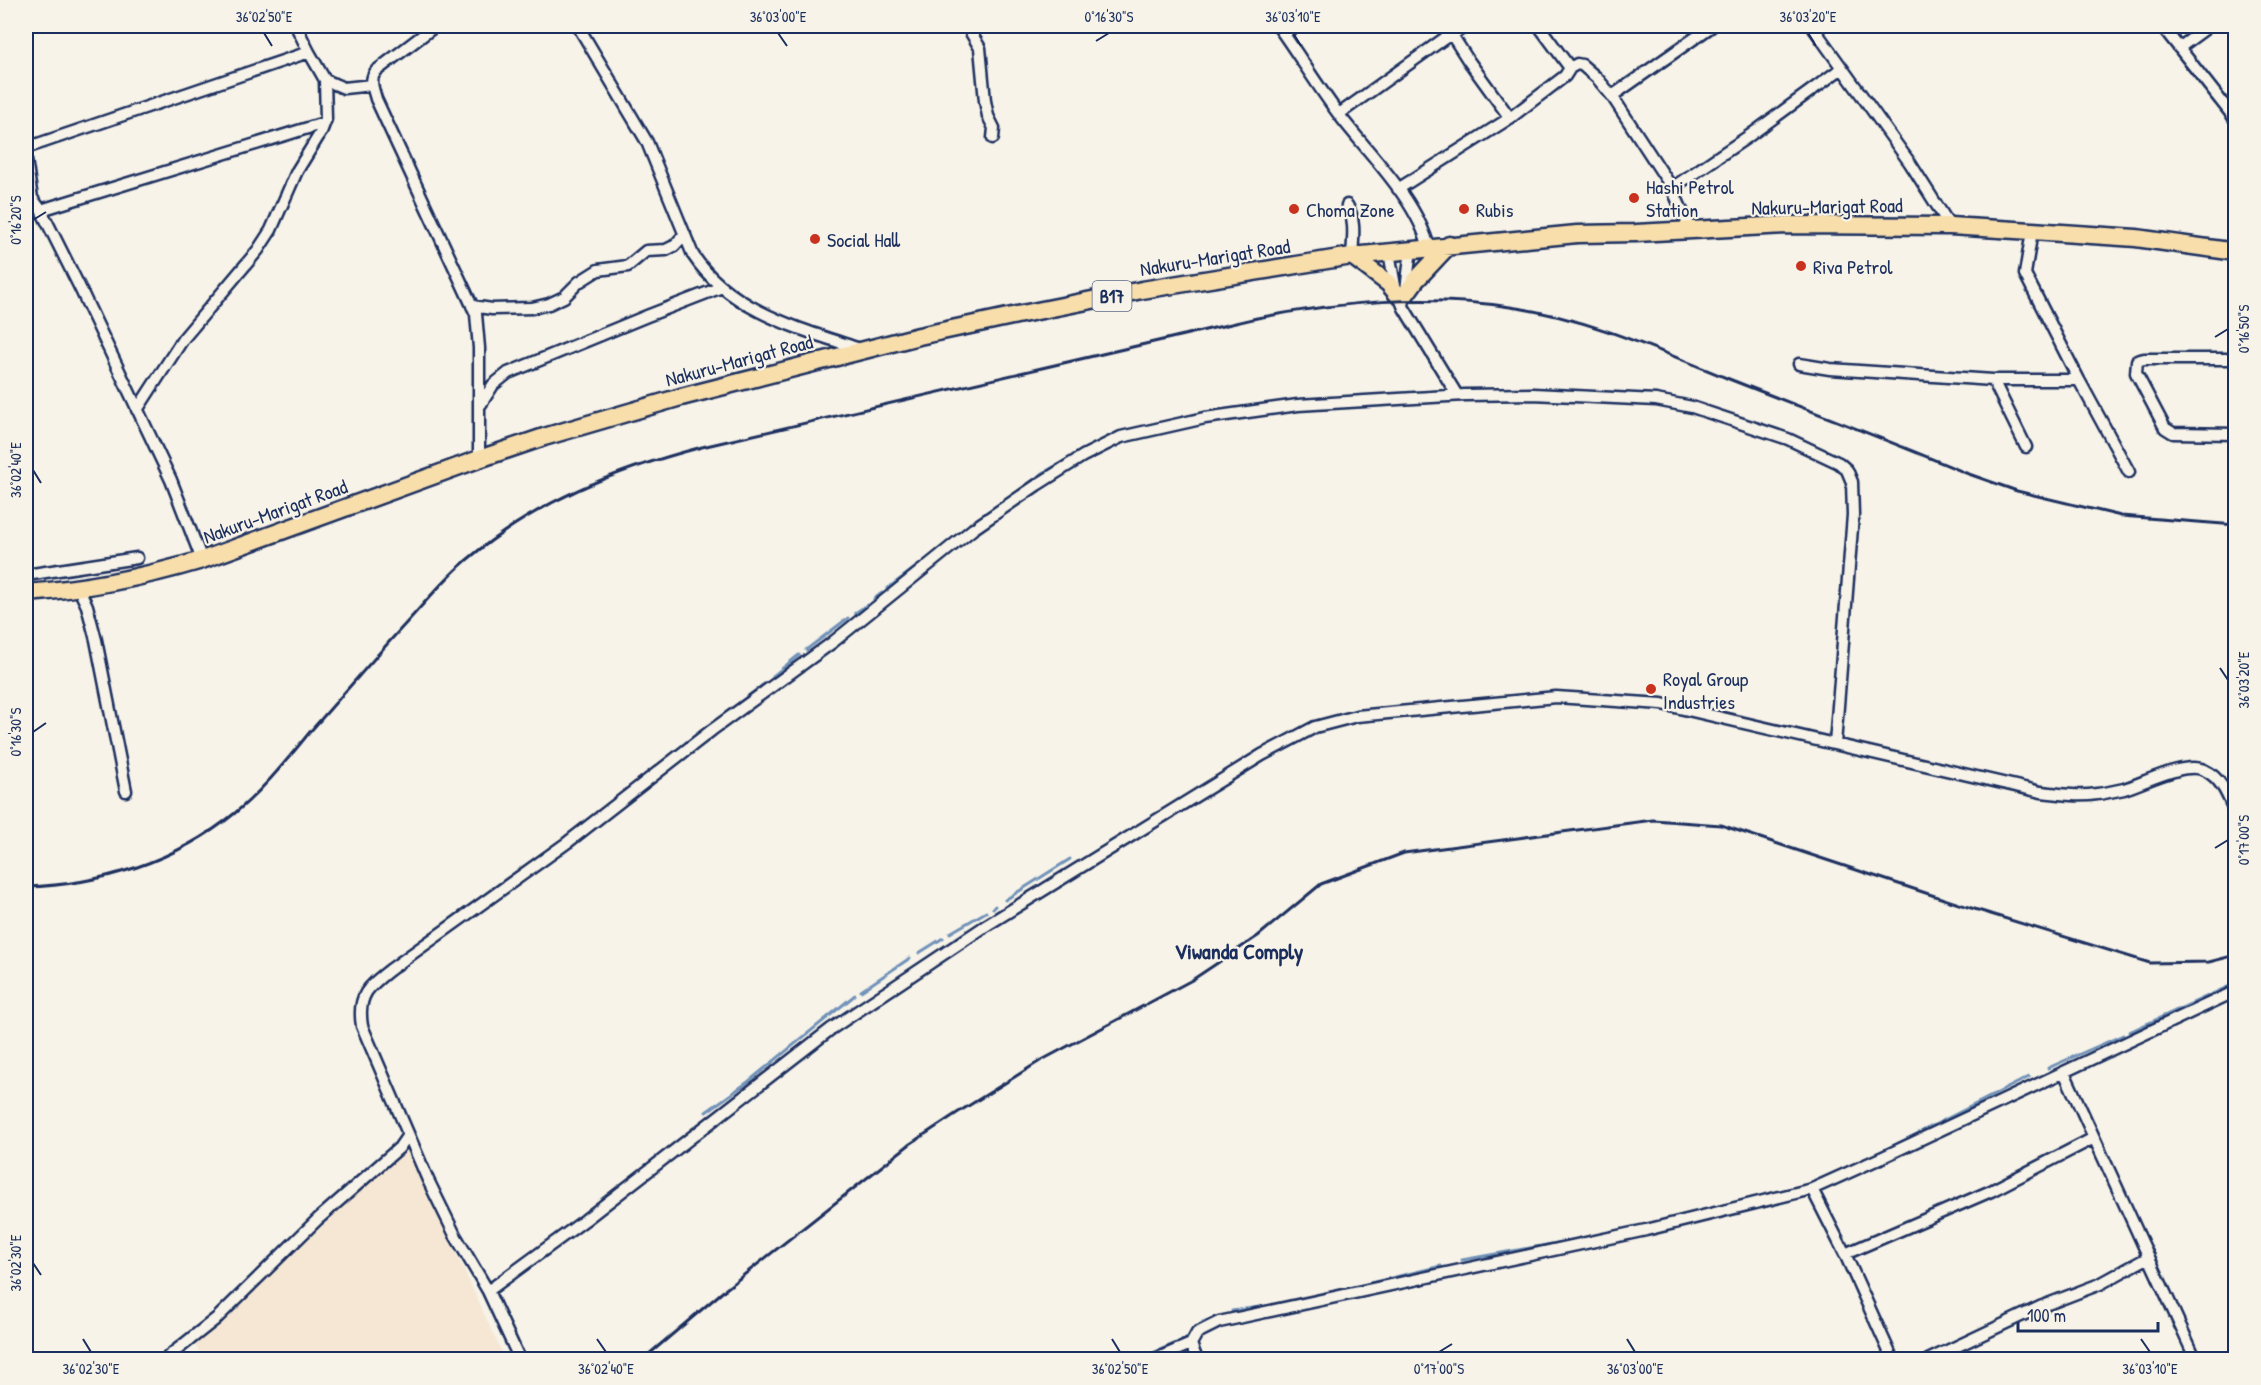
<svg xmlns="http://www.w3.org/2000/svg" width="2261" height="1385" font-family="'Patrick Hand',sans-serif">
<rect width="100%" height="100%" fill="#f7f3e8"/>
<filter id="ink" filterUnits="userSpaceOnUse"><feTurbulence type="fractalNoise" baseFrequency=".0167" numOctaves="2"/><feDisplacementMap in="SourceGraphic" scale="12" xChannelSelector="R" yChannelSelector="G"/><feConvolveMatrix kernelMatrix="1 2 1 2 8 2 1 2 1" color-interpolation-filters="sRGB"/></filter>
<g filter="url(#ink)">
<path fill="#f6e7d4" d="M407,1147L505,1359H203L195,1344Z"/>
<g fill="none" stroke-linecap="round" stroke-linejoin="round">
<path stroke="#7192b9" stroke-width="3" d="M2154,26L2157,29
M2165,39L2215,103
M2228,120L2236,130
M1003,502L1043,473L1064,461
M926,560L935,553
M887,589L916,567
M874,599L882,593
M855,613L867,605
M806,650L848,618
M773,676L799,655
M713,723L764,684
M676,751L700,732
M1005,900L1070,859
M993,908L995,906
M950,933L986,912
M919,953L943,938
M861,991L910,958
M2129,1032L2236,983
M2048,1068L2123,1035
M706,1112L748,1082L855,995
M1875,1155L2029,1077
M1462,1260L1602,1235
M1337,1291L1441,1266
M1232,1311L1266,1306
M1196,1329L1203,1322L1219,1316
M1137,1360L1190,1337"/>
<g stroke="#1b2f5e" stroke-width="15">
<path id="minor" d="M296,26L309,52
M435,26L376,71C369,80 373,88 376,99L476,314L479,348V459
M578,26L647,142L693,255C730,311 800,329 860,349
M967,26L980,48L985,101L988,116L994,128L993,138
M1278,26C1299,55 1318,87 1340,116C1370,155 1417,200 1429,248
M1539,26L1570,68L1577,64L1582,65L1597,78L1612,96L1672,188L1691,231
M1812,26L1910,163L1950,226
M2162,26L2236,120
M1284,34L1295,26
M1452,35L1468,60L1510,118
M2179,48L2209,26
M1612,96L1712,26
M1339,114L1445,38L1467,26
M26,148L309,52L325,80L344,88L372,85
M26,160L32,198L41,210L79,286L171,480L202,560
M1672,188L1749,136L1842,68
M1398,189L1510,118L1565,76L1570,68
M1347,205C1356,220 1353,239 1352,256
M41,210L324,123
M2032,231L2025,274L2079,380
M1389,252L1395,286L1404,308L1457,395
M1406,290L1411,249
M472,306L492,309L532,308L549,304L564,297L579,282L598,270L628,266L646,251L666,250L674,246L685,234
M2236,359H2144L2137,361L2136,373L2165,428L2173,433L2236,434
M1799,364L1830,369L1993,380H2079L2129,472
M1993,380L2026,447
M481,404L493,385L508,373L647,316L722,287
M137,410L183,339L258,250L271,230L297,171L321,132L326,119L325,80
M26,575L137,558
M78,587L87,606L96,640L126,791
M2064,1072L2196,1360
M1812,1189L1845,1254L1893,1360
M1845,1254L1991,1191L2094,1138
M488,1291L585,1220L831,1029L987,925L1262,755L1315,727L1357,716L1556,697L1662,704L2041,792C2059,794 2078,797 2097,794C2106,793 2115,791 2124,789C2144,783 2185,761 2204,770C2222,778 2229,798 2236,815
M1191,1344L1197,1360
M164,1360L217,1318L318,1219L399,1148L408,1135
M520,1360L488,1291L455,1235L428,1180L362,1026C357,995 368,987 391,969L568,842L712,730L833,642L973,529L1037,485L1083,456L1121,437L1205,418L1298,405L1465,395L1533,394L1656,400L1692,407L1788,439L1839,463L1847,470L1852,482L1853,515L1835,744
M1153,1360L1191,1344L1197,1333L1219,1322L1646,1230L1812,1189L1885,1156L2236,991
M1928,1360L2040,1307L2100,1284L2149,1257"/>
</g>
<g stroke="#1b2f5e" stroke-width="21">
<path id="primary" d="M1352,256L1388,283L1398,295
M1405,295L1416,280L1449,245
M26,593C85,589 145,577 202,560L479,459L544,437L681,397L919,336L1017,315L1142,290L1352,256L1577,234L1636,233L1786,225L1950,226L2032,231L2136,238L2236,252"/>
</g>
<use href="#minor" stroke="#f7f3e8" stroke-width="10"/>
<use href="#primary" stroke="#f8deab" stroke-width="16"/>
<path stroke="#1b2f5e" stroke-width="3" d="M26,887C100,885 177,861 235,813C263,790 286,761 309,733C342,696 374,658 408,621C427,600 446,577 468,559C537,501 615,470 702,447L1257,318C1340,302 1425,294 1510,307C1588,318 1657,350 1729,379C1808,410 1888,440 1966,473L2017,491L2121,516L2236,525
M642,1360L726,1289L910,1144L957,1113L1040,1061L1192,980L1258,936L1321,884L1404,853L1653,820L1721,825L1968,907L2150,963L2209,962L2236,955"/>
</g>
</g>
<path fill="none" stroke="#1b2f5e" stroke-width="2" d="M264,33L272,46M778,33L787,46M1293,33L1301,46M1808,33L1816,46M1096,41L1109,33M33,220L46,212M2215,337L2228,329M33,470L41,483M2220,668L2228,680M33,732L46,723M2215,848L2228,840M33,1263L41,1275M83,1339L91,1352M597,1339L606,1352M1112,1339L1120,1352M1627,1339L1635,1352M2141,1339L2150,1352M1439,1352L1452,1344"/>
<g fill="#c8321e" stroke="#f7f3e8" stroke-width="2">
<circle cx="1634" cy="198" r="6"/>
<circle cx="1294" cy="209" r="6"/>
<circle cx="1464" cy="209" r="6"/>
<circle cx="815" cy="239" r="6"/>
<circle cx="1801" cy="266" r="6"/>
<circle cx="1651" cy="689" r="6"/>
</g>
<g text-anchor="middle" dominant-baseline="central" stroke-width="4.5" stroke-linejoin="round" paint-order="stroke">
<rect fill="#f7f3e8" stroke="#5d6a87" stroke-width="1.5" x="1092.5" y="281" width="39" height="30" rx="4.5"/>
<g font-size="18" font-weight="bold" fill="#1b2f5e">
<text x="1112" y="296">B17</text>
</g>
<g font-size="20" fill="#1b2f5e" stroke="#f7f3e8" text-anchor="start">
<text x="1646" y="186">Hashi Petrol<tspan x="1646" dy="23">Station</tspan></text>
<text x="1306" y="209">Choma Zone</text>
<text x="1476" y="209">Rubis</text>
<text x="827" y="239">Social Hall</text>
<text x="1813" y="266">Riva Petrol</text>
<text x="1663" y="678">Royal Group<tspan x="1663" dy="23">Industries</tspan></text>
</g>
<g font-size="20" fill="#1b2f5e" stroke="#f7f3e8">
<text transform="translate(1827 206) rotate(-1)">Nakuru-Marigat Road</text>
<text transform="translate(1215 257) rotate(-9)">Nakuru-Marigat Road</text>
<text transform="translate(739 360) rotate(-15)">Nakuru-Marigat Road</text>
<text transform="translate(275 511) rotate(-20)">Nakuru-Marigat Road</text>
</g>
<g font-size="22" font-weight="bold" fill="#1b2f5e" stroke="#f7f3e8">
<text x="1239" y="951">Viwanda Comply</text>
</g>
</g>
<rect width="2261" height="1385" fill="none" stroke="#f7f3e8" stroke-width="66"/>
<path d="M2018 1322v9h140v-9" fill="none" stroke="#1b2f5e" stroke-width="3"/>
<text x="2027" y="1322" font-size="18" fill="#1b2f5e" stroke="#f7f3e8" stroke-width="4.5" paint-order="stroke">100 m</text>
<rect x="33" y="33" width="2195" height="1319" fill="none" stroke="#1b2f5e" stroke-width="2"/>
<g font-size="15" text-anchor="middle" fill="#1b2f5e">
<text x="264" y="22">36°02'50"E</text>
<text x="778" y="22">36°03'00"E</text>
<text x="1109" y="22">0°16'30"S</text>
<text x="1293" y="22">36°03'10"E</text>
<text x="1808" y="22">36°03'20"E</text>
<text transform="translate(16 220) rotate(-90)" y="5">0°16'20"S</text>
<text transform="translate(2244 329) rotate(-90)" y="5">0°16'50"S</text>
<text transform="translate(16 470) rotate(-90)" y="5">36°02'40"E</text>
<text transform="translate(2244 680) rotate(-90)" y="5">36°03'20"E</text>
<text transform="translate(16 732) rotate(-90)" y="5">0°16'30"S</text>
<text transform="translate(2244 840) rotate(-90)" y="5">0°17'00"S</text>
<text transform="translate(16 1263) rotate(-90)" y="5">36°02'30"E</text>
<text x="91" y="1374">36°02'30"E</text>
<text x="606" y="1374">36°02'40"E</text>
<text x="1120" y="1374">36°02'50"E</text>
<text x="1439" y="1374">0°17'00"S</text>
<text x="1635" y="1374">36°03'00"E</text>
<text x="2150" y="1374">36°03'10"E</text>
</g>
</svg>
